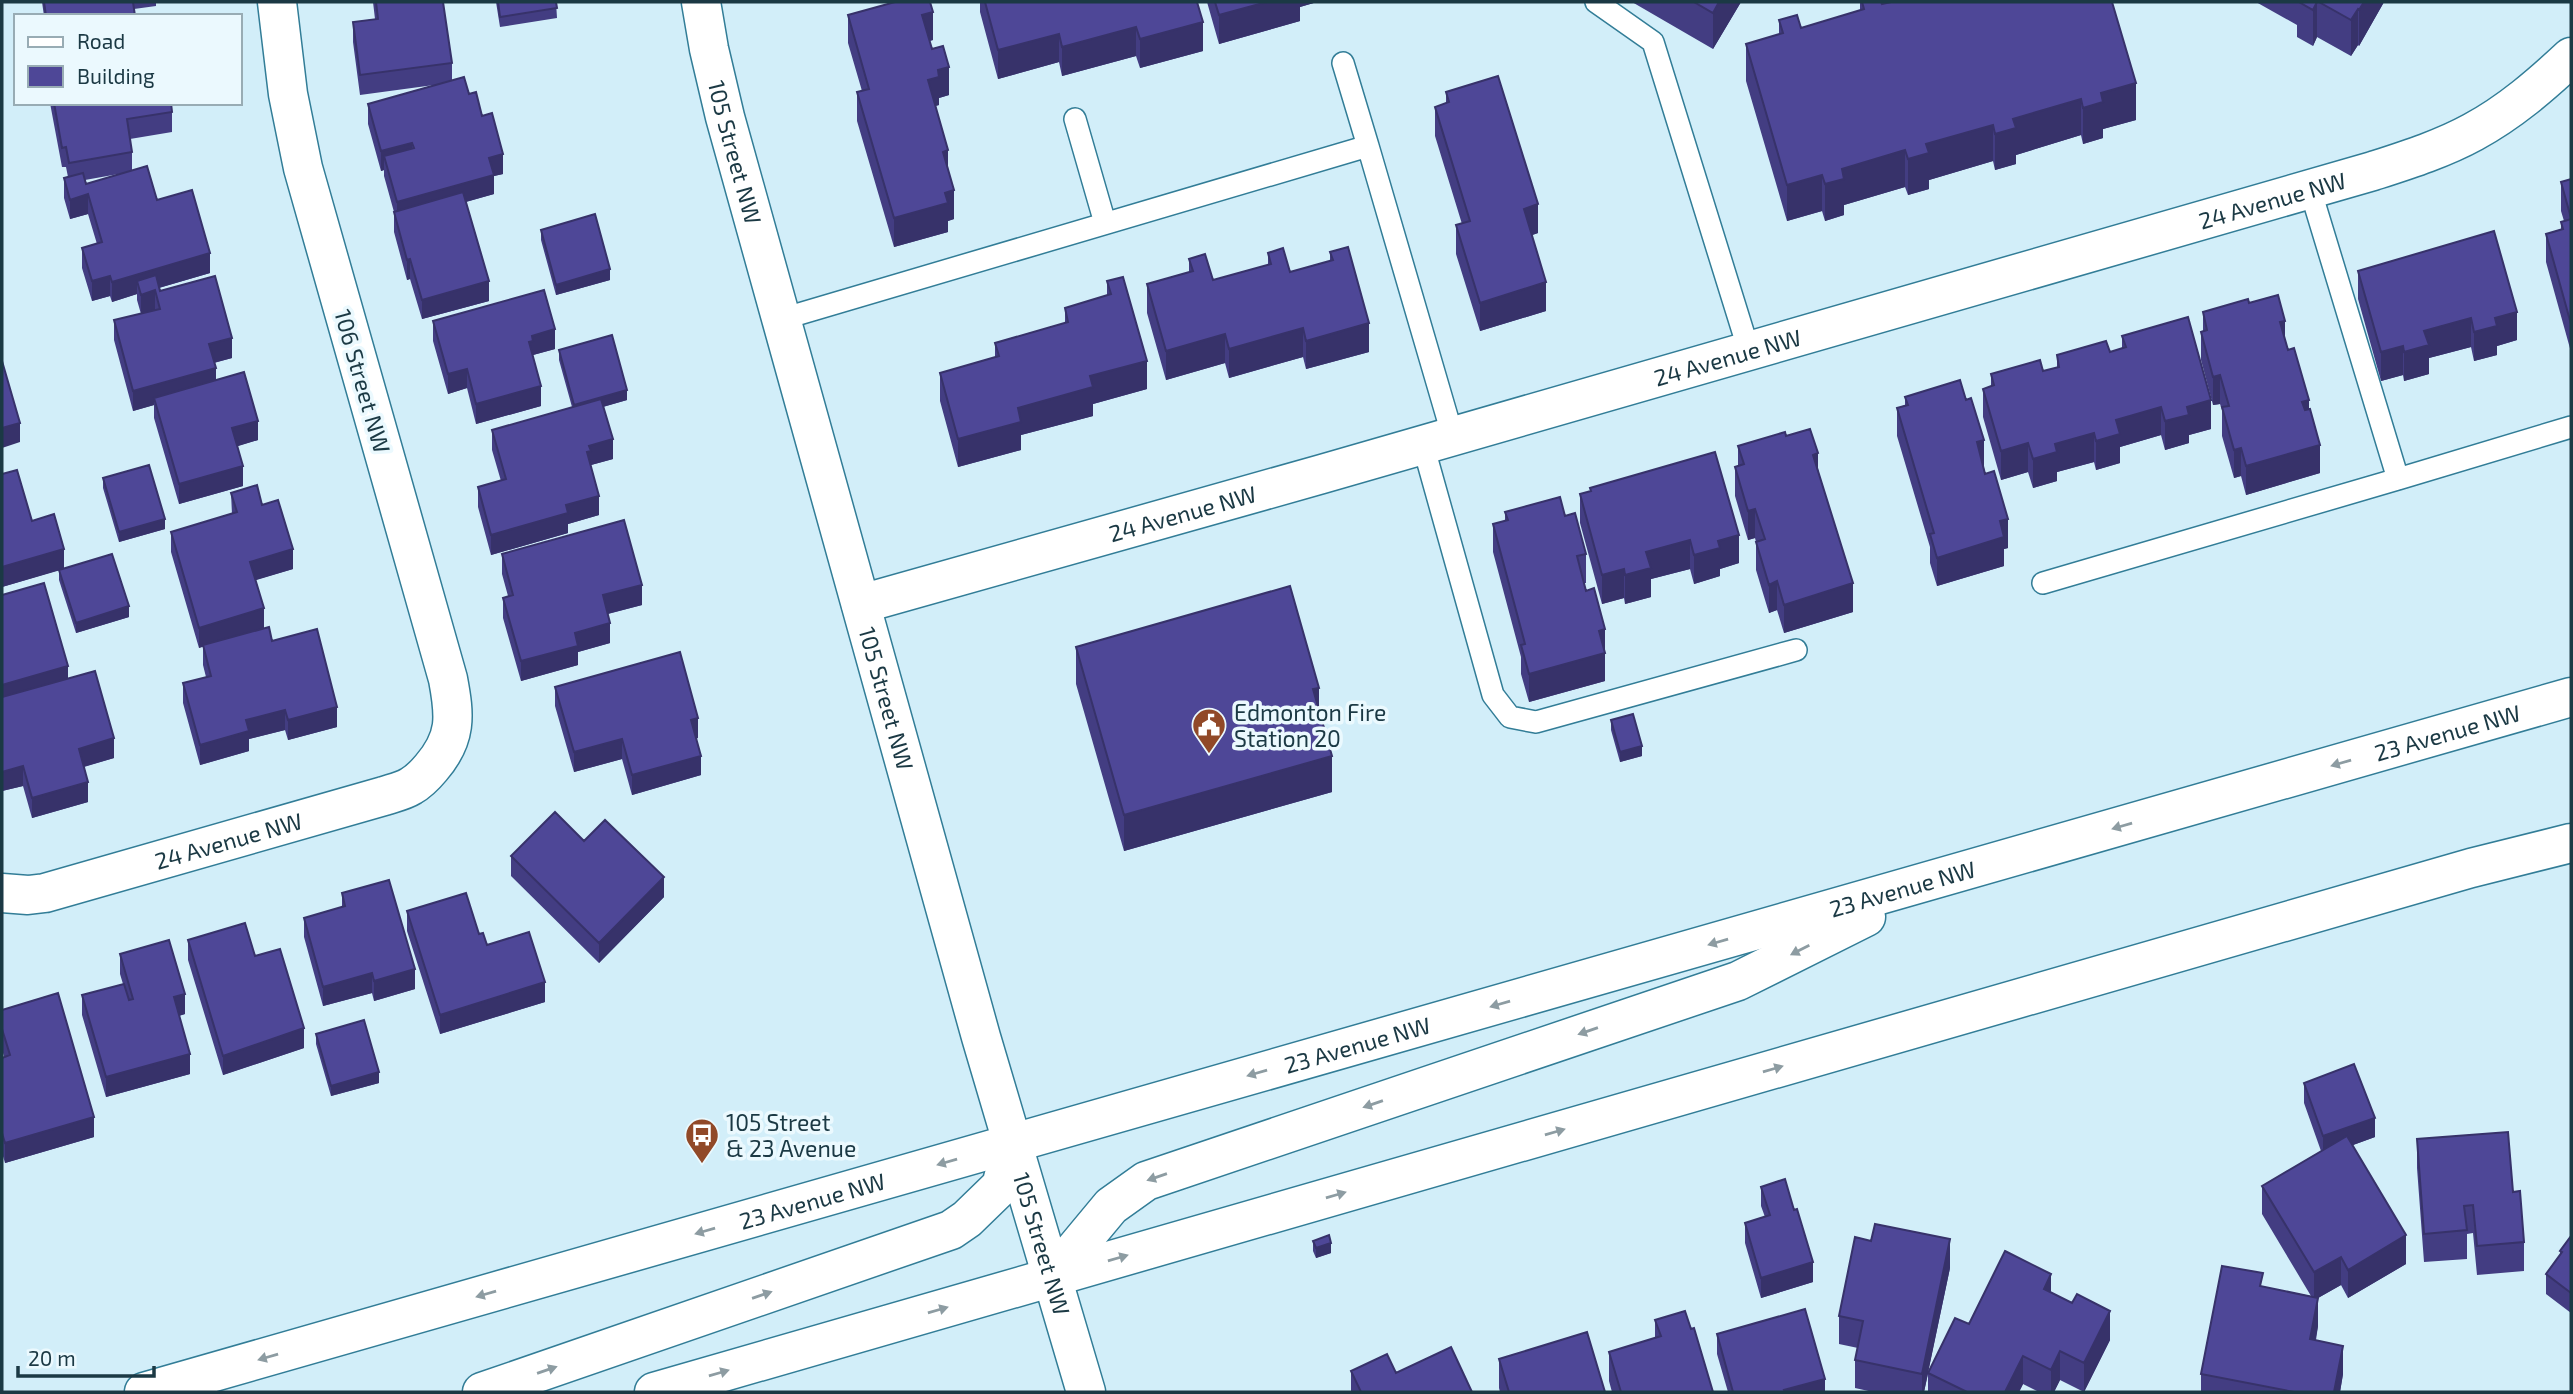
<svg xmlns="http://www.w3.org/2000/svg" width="2573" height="1394" font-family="'Exo 2',sans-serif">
<rect width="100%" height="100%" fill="#d2eef9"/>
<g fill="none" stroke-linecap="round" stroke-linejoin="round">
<g stroke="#327d97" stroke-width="24">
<path id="lane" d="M1596,2L1653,42L1749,351
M1343,63L1368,146
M1075,119L1105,223
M2310,189L2398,479L2571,427
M782,319L1368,146L1453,437
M1423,445L1493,695L1510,717L1536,722L1796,650
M2043,583L2398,479"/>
</g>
<g stroke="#327d97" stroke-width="41">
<g id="street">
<path id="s1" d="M861,604L1322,474L2373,171C2407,160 2442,149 2473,132C2510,112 2541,85 2571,57"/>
<path id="s2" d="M2,893L28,895L45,893L384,796C393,793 403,791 411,786C418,782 426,774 431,768C457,738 455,716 448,679L303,168L288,94L277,2"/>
</g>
</g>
<g stroke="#327d97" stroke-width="41">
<g id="secondary">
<path id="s3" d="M701,2L709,49L725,117L981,1037L1086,1392"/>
<path d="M1052,1277L1111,1206L1146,1181L1738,981L1866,917"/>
<path id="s4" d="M144,1392L2571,697"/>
<path d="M482,1392L951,1230L967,1219L1001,1186L1013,1142"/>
<path d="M654,1392L2471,868L2571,843"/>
</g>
</g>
<use href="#lane" stroke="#fff" stroke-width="21"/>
<use href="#street" stroke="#fff" stroke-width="38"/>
<use href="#secondary" stroke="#fff" stroke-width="38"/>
</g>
<path fill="#433d82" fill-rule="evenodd" d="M42,2H156V6L134,9L135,16H44Z
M373,2H443L452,63V80L469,94L482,116L503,174L494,176V194L466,202L489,301L422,319L410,279L407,280L394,232V212L384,176V170L381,171L368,124V104L434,85L360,95L353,42V22L375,19Z
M496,2H556L557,18L500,27Z
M980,2H1197L1203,51L1140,68L1136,56L1062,76L1059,62L998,79L980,12Z
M1207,2H1317L1300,7V21L1219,44Z
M1632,2H1741L1713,49Z
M1860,2H1881L1882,4L2136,120L2103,129V138L2083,144L2081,135L2016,155V164L1995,170L1993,161L1929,180V189L1908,195L1905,187L1844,205V215L1825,221L1822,211L1787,221L1746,81V44L1779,34V20L1801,28L1860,11Z
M2256,2H2384L2359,46L2358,45L2351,56L2317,37L2313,46L2297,37V25Z
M848,15L933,40L929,41L949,95L939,98V105L935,106L948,167L954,219L948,221V232L894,247L857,121V92L862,91L848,43Z
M1446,92L1538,233L1532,235L1546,311L1480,331L1456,254V225L1462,224L1435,136V107L1446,104Z
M50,103H171L172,112V132L130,139L132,152V171L157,200L210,273L159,288L160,291L232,358L214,363L216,380L258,440L237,446L243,486L179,504L154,418V405L133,411L114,340V320L141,314L137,300V294L112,302L110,296L92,301L82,268V248L97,244L88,214L70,219L64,198V178L68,177L66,167H62ZM124,173L86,184L85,180Z
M2571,179V352L2546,262V234L2561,229V222L2564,221L2561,211V182Z
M541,230L610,280L556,295L541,240Z
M2494,231L2517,340L2497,346V355L2474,361L2471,347L2429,358V374L2404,381L2403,375L2381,381L2358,299V271Z
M1330,252L1369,352L1306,369L1303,357L1229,378L1225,363L1166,380L1147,313V284L1189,272V259L1213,280L1268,265V253L1290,272L1330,261Z
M1107,281L1147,389L1093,404V416L1021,435V450L958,467L940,401V373L995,357V343L1065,323V308L1107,295Z
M2249,303L2285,340L2309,409L2320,473L2246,495L2241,476L2234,478L2222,436V410L2220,404L2213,405L2201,360V332L2203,331V312Z
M433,321L555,349L533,355L541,406L476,424L467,388L448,394L433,341Z
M2122,336L2211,429L2189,435V443L2165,450L2161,435L2120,447V463L2096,470L2094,462L2057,472V481L2033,488L2028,472L2001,480L1983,417V389L1991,386V374L2043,371L2057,368V355L2110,352L2122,348Z
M559,350L627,400L603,407L613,459L591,465L599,515L568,524V533L491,555L478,507V487L501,481L492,450V430L572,407L559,360Z
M1905,397L1984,468L2008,548L2004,549V566L1937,586L1930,563V547L1897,436V408L1905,405Z
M1786,436L1818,469L1853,612L1784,633L1777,610L1769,613L1756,570V542L1755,538L1748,540L1735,496V467L1738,466V446Z
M2,474L64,568L129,617L76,633L59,580V570L2,587Z
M103,478L165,529L119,542L103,488Z
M1590,488L1739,563L1720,569V576L1694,584L1690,569L1651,579V597L1625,604L1624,598L1602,604L1580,523V494L1590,491Z
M231,493L262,505L293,569L255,580L264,628L240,635L272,641L337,727L288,740L285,730L249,739V751L200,765L183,703V683L206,677L203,665V646L199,648L171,552V532L232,514Z
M1505,512L1565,516L1586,554V583H1584L1605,658V681L1529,702L1521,674V657L1493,552V524L1505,521Z
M502,554L642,605L608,614L610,643L578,652V665L521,681L503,618V598L508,596L502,574Z
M2,595L68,678L114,758L84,767L88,802L32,818L23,786L2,791Z
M1076,647L1319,708L1332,792L1124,851L1076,684Z
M555,687L698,738H696L701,775L632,795L622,759L574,772L555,706Z
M1611,720L1642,756L1620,762L1611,730Z
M584,841L664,897L599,963L511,876V856Z
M342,893L415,989L374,1001L372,993L323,1006L304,937V918L342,907Z
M407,911L479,934L487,945L545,1002L440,1034L407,931Z
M188,940L255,956L304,1048L223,1075L188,960Z
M120,954L185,1014L179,1016L190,1074L106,1097L82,1015V995L123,984L120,974Z
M2,1010L94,1137L5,1163L2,1153V1058L4,1057L2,1049Z
M316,1034L379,1083L331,1096L316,1044Z
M2304,1083L2375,1137L2353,1145L2406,1264L2348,1298L2341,1285L2318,1298V1326L2316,1340L2343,1374L2340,1392H2201V1374L2263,1287L2311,1296L2262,1214V1186L2321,1151L2304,1103Z
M2417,1139L2513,1192L2524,1242V1271L2477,1275L2473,1233L2467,1234V1259L2424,1262L2417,1168Z
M1761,1187L1813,1282L1761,1298L1745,1243V1223L1765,1217L1761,1206Z
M2571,1236V1313L2546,1294V1274L2560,1256V1251Z
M1313,1241L1331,1253L1316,1258L1313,1251Z
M1950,1268L1928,1372L1969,1324L2051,1292L2110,1340L2084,1392L2060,1380L2054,1392H2039L2023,1384L2019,1392H1928V1374L1924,1392H1873L1855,1388V1360L1858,1348L1839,1344V1316Z
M1655,1320L1713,1392H1612L1609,1381V1352L1655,1338Z
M1717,1334L1825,1392H1728L1717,1354Z
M1499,1359L1605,1392H1500L1499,1388Z
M1351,1371L1396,1373L1472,1392H1351Z"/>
<path fill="#37326a" d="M1267,2H1317L1300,7V21L1219,44V15Z
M1719,2H1741L1713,49V13Z
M2317,2V37L2313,46V10Z
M2364,2H2384L2359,46V10Z
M2358,9V45L2351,56V20Z
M933,12V40L922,43V15Z
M1203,22V51L1140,68V39Z
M1136,27V56L1062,76V47Z
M1059,34V62L998,79V50Z
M949,67V95L939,98V105L928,108V80L938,70Z
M2136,83V120L2103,129V138L2083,144V108L2101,93Z
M2081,99V135L2016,155V164L1995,170V134L2013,119Z
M1993,125V161L1929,180V189L1908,195V159L1926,144Z
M412,143V163L384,156V170L381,171V151Z
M948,150V179L943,152Z
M1905,150V187L1844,205V215L1825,221V184L1842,169Z
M503,154V174L494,176V194L397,221V202L489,158Z
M1822,175V211L1787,221V185Z
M954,190V219L948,221V232L894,247V218L945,193Z
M88,194V214L70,219V200Z
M1538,204V233L1524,238V209Z
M210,253V273L141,293L137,281V294L112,302V282Z
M410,259V279L407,280V260Z
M610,269V280L556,295V285Z
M110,276V296L92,301V281Z
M489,281V301L422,319V300Z
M1546,282V311L1480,331V303Z
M155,290V310L141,314V295Z
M2517,312V340L2497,346V355L2474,361V332L2495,318Z
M2471,318V347L2429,358V374L2404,381V352L2424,331Z
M2285,321V350L2280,322Z
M1369,323V352L1306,369V341Z
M1303,328V357L1229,378V349Z
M555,329V349L533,355V361L529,342L532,336Z
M1225,334V363L1166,380V351Z
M232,338V358L209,364V344Z
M2403,346V375L2381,381V352Z
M1147,361V389L1093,404V416L1021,435V450L958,467V439L1018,408L1090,376Z
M216,368V388L154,398V405L133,411V391Z
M467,369V388L448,394V374Z
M2220,375V404L2213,405V377Z
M541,386V406L476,424V404Z
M627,390V400L574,415V405Z
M2211,400V429L2189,435V443L2165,450V421L2187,407Z
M2309,400V428L2302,402Z
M2161,407V435L2120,447V463L2096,470V441L2116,420Z
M258,421V440L232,448V428Z
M20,423V442L2,448V428Z
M2094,433V462L2057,472V481L2033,488V459L2055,444Z
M613,439V459L591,465L587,452L589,446Z
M1984,440V469L1977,442Z
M2028,443V472L2001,480V451Z
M2320,445V473L2246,495V466Z
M2241,448V476L2234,478V450Z
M1818,453V482L1813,455Z
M243,466V486L179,504V484Z
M599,496V515L568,524V533L491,555V535L566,505Z
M1755,509V538L1748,540V511Z
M165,519V529L119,542V532Z
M2008,519V548L2004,549V566L1937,586V558L2000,521Z
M1739,535V563L1720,569V576L1694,584V555L1718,541Z
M1690,540V569L1651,579V597L1625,604V575L1646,552Z
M64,549V569L2,587V567Z
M293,549V569L250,582V562Z
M1624,569V598L1602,604V575Z
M1777,581V610L1769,613V585Z
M1853,583V612L1784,633V605Z
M642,585V605L603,615V595Z
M129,606V617L76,633V623Z
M264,608V628L199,648V628Z
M610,623V643L578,652V665L521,681V661L575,633Z
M1605,629V681L1529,702V674L1599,631Z
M68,666V686L2,705V685Z
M1319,688V724L1313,689Z
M337,707V727L288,740V720Z
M285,710V730L249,739V751L200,765V745L246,720Z
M698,718V738L691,740V720Z
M114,738V758L79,768V749Z
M622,739V759L574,772V752Z
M1642,746V756L1620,762V752Z
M701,756V775L632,795V775Z
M1332,756V792L1124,851V815Z
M23,766V786L2,791V772Z
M88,782V802L32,818V798Z
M664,877V897L599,963V943Z
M415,969V989L374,1001V981Z
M372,973V993L323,1006V987Z
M545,982V1002L440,1034V1015Z
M185,994V1014L174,1017V997Z
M304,1028V1048L223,1075V1056Z
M190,1054V1074L106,1097V1077Z
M379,1072V1083L331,1096V1086Z
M94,1117V1137L5,1163V1143Z
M2375,1118V1137L2323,1156V1136Z
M2406,1235V1264L2348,1298V1270Z
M1950,1239V1268L1924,1392H1922V1374Z
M1331,1243V1253L1316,1258V1248Z
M2341,1257V1285L2318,1298V1326L2310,1368V1339L2314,1301V1272Z
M1813,1262V1282L1761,1298V1278Z
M2051,1274V1302L2044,1289Z
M2110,1311V1340L2084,1392V1363Z
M2343,1346V1374L2340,1392H2334Z
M2060,1351V1380L2054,1392H2051V1370Z
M2023,1356V1384L2019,1392H2005Z
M1825,1379V1392H1784V1390Z"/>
<path fill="#4e4797" stroke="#37326a" stroke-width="2" d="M44,2H133L135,16H46Z
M376,2H443L452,63L360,75L353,22L378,19Z
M498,2H556L557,8L500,17Z
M895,2H930L933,12L922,15L932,49L943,46L949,67L938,70L939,77L928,80L948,150L943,152L954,190L945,193L948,203L894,218L857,92L869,89L848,15Z
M985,2H1197L1203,22L1140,39L1136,27L1062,47L1059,34L998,50Z
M1215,2H1267L1219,15Z
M1694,2H1719L1713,13Z
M1862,2H1881L1882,4L1891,2H2112L2136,83L2101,93L2103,102L2083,108L2081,99L2013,119L2016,128L1995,134L1993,125L1926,144L1929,153L1908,159L1905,150L1842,169L1844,179L1825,184L1822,175L1787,185L1746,44L1783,33L1779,20L1797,15L1801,28L1864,9Z
M2299,2H2317L2313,10Z
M2319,2H2364L2359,10L2358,9L2351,20Z
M1498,76L1538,204L1524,209L1546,282L1480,303L1456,225L1470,221L1435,107L1449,102L1446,92Z
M464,77L469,94L476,92L482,116L492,113L503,154L489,158L494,175L397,202L384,156L414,148L412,143L381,151L368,104Z
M54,103H171L172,112L127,119L132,152L69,163L66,147L62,148Z
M147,166L157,200L192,190L210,253L112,282L110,276L92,281L82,248L102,242L88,194L70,200L64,178L83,173L86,184Z
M2571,179V218L2561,182Z
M463,192L489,281L422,300L410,259L407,260L394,212Z
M595,214L610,269L556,285L541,230Z
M2571,219V324L2546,234L2563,229L2561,222Z
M2494,231L2517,312L2495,318L2497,326L2474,332L2471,318L2424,331L2429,345L2404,352L2403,346L2381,352L2358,271Z
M1348,247L1369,323L1306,341L1303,328L1229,349L1225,334L1166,351L1147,284L1193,271L1189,259L1205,254L1213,280L1271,264L1268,253L1283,248L1290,272L1333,260L1330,252Z
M156,275L160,291L215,276L232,338L209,344L216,368L133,391L114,320L160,309L155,290L141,295L137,281Z
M1123,277L1147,361L1090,376L1093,387L1018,408L1021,422L958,439L940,373L999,356L995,343L1068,322L1065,308L1111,294L1107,281Z
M544,290L555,329L532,336L533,341L529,342L541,386L476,404L467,369L448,374L433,321Z
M2278,295L2285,321L2280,322L2288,350L2294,348L2309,400L2302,402L2305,410L2310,409L2320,445L2246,466L2241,448L2234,450L2222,407L2229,406L2220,375L2213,377L2201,332L2207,330L2203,312L2248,299L2249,303Z
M2188,317L2211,400L2187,407L2189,415L2165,421L2161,407L2116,420L2120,434L2096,441L2094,433L2055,444L2057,452L2033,459L2028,443L2001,451L1983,389L1994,385L1991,374L2040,360L2043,371L2059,367L2057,355L2106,341L2110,352L2126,347L2122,336Z
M612,335L627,390L574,405L559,350Z
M2,361L20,423L2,428Z
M244,372L258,421L232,428L243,466L179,484L154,398Z
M1960,380L1966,400L1971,398L1984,440L1977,442L1985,474L1994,471L2008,519L2000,521L2004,537L1937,558L1930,534L1934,533L1897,408L1908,405L1905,397Z
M601,399L613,439L589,446L591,451L587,452L599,496L566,505L568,513L491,535L478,487L506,479L492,430Z
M1810,429L1818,453L1813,455L1853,583L1784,605L1777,581L1769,585L1756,542L1765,539L1755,509L1748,511L1735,467L1744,464L1738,446L1785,432L1786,436Z
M1715,452L1739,535L1718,541L1720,548L1694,555L1690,540L1646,552L1651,568L1625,575L1624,569L1602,575L1580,494L1591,491L1590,488Z
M149,465L165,519L119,532L103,478Z
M17,470L32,521L54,514L64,549L2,567V474Z
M257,485L262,505L278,500L293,549L250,562L264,608L199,628L171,532L237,512L231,493Z
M1560,497L1565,516L1575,513L1586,554L1577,556L1586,591L1594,588L1605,629L1599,631L1605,653L1529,674L1521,645L1525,644L1493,524L1508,520L1505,512Z
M624,520L642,585L603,595L610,623L575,633L578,646L521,661L503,598L513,595L502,554Z
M112,554L129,606L76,623L59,570Z
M44,583L68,666L2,685V595Z
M1290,586L1319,688L1313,689L1332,756L1124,815L1076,647Z
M269,627L272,641L317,629L337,707L288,720L285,710L246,720L249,731L200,745L183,683L211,676L203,645Z
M680,652L698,718L691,720L701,756L632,775L622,739L574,752L555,687Z
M95,671L114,738L79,749L88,782L32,798L23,766L2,772V697Z
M1633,714L1642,746L1620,752L1611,720Z
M555,812L584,841L605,820L664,877L599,943L511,856Z
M389,880L415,969L374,981L372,973L323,987L304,918L345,906L342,893Z
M466,893L479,934L483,933L487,945L529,932L545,982L440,1015L407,911Z
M245,923L255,956L280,949L304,1028L223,1056L188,940Z
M169,940L185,994L174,997L190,1054L106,1077L82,995L124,984L129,1000L133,999L120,954Z
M58,993L94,1117L5,1143L2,1133V1058L10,1055L2,1029V1010Z
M364,1020L379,1072L331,1086L316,1034Z
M2354,1064L2375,1118L2323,1136L2304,1083Z
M2508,1132L2513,1192L2520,1191L2524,1242L2477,1246L2473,1205L2464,1206L2467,1230L2424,1234L2417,1139Z
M2347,1136L2406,1235L2348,1270L2341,1257L2314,1272L2262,1186Z
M1785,1179L1794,1210L1797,1209L1813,1262L1761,1278L1745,1223L1770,1215L1761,1187Z
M1875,1224L1950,1239L1922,1374L1855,1360L1863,1321L1839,1316L1855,1237L1871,1241Z
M1329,1235L1331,1243L1316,1248L1313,1241Z
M2571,1236V1293L2546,1274L2562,1252L2560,1251Z
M2005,1251L2051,1274L2044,1289L2072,1303L2077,1294L2110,1311L2084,1363L2060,1351L2051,1370L2023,1356L2005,1392H1967L1928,1373L1955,1318L1969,1324Z
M2222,1266L2263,1273L2260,1286L2318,1298L2310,1339L2343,1346L2334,1392H2294L2201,1374Z
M1805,1309L1825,1379L1784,1390L1785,1392H1733L1717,1334Z
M1685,1311L1691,1329L1694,1328L1713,1392H1619H1621L1609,1352L1661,1336L1655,1320Z
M1587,1332L1605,1392H1509L1499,1359Z
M1451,1347L1472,1392H1361L1351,1371L1387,1354L1396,1373Z"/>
<defs><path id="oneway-solid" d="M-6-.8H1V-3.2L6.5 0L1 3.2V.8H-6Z" transform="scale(1.75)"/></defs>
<g fill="#8d9ca2">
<use href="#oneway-solid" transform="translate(2341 763) rotate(164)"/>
<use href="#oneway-solid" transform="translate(2122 826) rotate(164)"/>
<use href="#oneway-solid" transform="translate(1718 942) rotate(164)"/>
<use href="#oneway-solid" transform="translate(1800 950) rotate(153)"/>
<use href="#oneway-solid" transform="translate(1500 1004) rotate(164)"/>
<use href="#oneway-solid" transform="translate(1588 1031) rotate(161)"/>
<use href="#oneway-solid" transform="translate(1773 1069) rotate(-16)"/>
<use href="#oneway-solid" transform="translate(1257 1073) rotate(164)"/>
<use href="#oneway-solid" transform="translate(1373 1104) rotate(161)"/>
<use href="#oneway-solid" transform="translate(1555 1132) rotate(-16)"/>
<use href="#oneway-solid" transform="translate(947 1162) rotate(164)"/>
<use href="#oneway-solid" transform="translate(1157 1177) rotate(161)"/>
<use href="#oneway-solid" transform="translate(1336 1195) rotate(-16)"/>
<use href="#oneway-solid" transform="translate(705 1231) rotate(164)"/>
<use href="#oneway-solid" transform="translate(1118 1258) rotate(-16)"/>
<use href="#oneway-solid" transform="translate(486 1294) rotate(164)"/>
<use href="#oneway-solid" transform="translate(762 1295) rotate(-19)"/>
<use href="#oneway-solid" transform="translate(938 1310) rotate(-16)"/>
<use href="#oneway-solid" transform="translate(268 1357) rotate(164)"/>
<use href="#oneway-solid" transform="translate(547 1370) rotate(-19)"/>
<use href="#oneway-solid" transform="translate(719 1373) rotate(-16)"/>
</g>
<defs>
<g id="civic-pin" transform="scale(1.75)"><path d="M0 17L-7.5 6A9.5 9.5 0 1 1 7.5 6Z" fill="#914928" stroke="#ebf9fe"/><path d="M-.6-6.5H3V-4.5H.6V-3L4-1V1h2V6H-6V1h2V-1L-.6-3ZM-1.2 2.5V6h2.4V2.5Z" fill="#fff"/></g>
<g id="bus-pin" transform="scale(1.75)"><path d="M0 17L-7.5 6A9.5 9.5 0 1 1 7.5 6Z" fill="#914928" stroke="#ebf9fe"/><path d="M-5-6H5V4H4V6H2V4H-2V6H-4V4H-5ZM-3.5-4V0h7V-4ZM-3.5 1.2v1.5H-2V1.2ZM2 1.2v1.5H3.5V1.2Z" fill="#fff"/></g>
</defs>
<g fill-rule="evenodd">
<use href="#civic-pin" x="1209" y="725"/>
<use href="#bus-pin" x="702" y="1135"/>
</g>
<g text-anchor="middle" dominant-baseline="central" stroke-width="7" stroke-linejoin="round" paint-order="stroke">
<g font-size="23" fill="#1b3944" stroke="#ebf9fe">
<text stroke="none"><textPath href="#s3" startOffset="154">105 Street NW</textPath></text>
<text stroke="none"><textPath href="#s1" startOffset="1468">24 Avenue NW</textPath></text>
<text stroke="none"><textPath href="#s1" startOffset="901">24 Avenue NW</textPath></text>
<text transform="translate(363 381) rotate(74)">106 Street NW</text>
<text stroke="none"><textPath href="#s1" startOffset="334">24 Avenue NW</textPath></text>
<text stroke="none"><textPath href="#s3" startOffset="721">105 Street NW</textPath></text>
<text stroke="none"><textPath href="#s4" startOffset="2396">23 Avenue NW</textPath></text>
<text stroke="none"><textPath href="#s2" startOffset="234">24 Avenue NW</textPath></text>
<text stroke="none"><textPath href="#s4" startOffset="1829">23 Avenue NW</textPath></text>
<text stroke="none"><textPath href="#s4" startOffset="1262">23 Avenue NW</textPath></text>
<text stroke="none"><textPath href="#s4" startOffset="695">23 Avenue NW</textPath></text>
<text stroke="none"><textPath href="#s3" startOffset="1288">105 Street NW</textPath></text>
</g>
<g font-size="23" fill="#1b3944" stroke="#ebf9fe" text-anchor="start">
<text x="1234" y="712">Edmonton Fire<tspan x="1234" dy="26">Station 20</tspan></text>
<text x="726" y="1122">105 Street<tspan x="726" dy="26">&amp; 23 Avenue</tspan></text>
</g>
</g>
<rect width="2573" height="1394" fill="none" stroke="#1b3944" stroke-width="7"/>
<rect x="14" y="14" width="228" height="91" fill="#ebf9fe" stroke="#98acb4" stroke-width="2"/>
<rect x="28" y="37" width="35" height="10" fill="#ffffff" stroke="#98acb4" stroke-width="2"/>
<text x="77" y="49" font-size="21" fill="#1b3944">Road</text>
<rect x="28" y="66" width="35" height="21" fill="#4e4797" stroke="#98acb4" stroke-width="2"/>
<text x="77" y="84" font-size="21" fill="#1b3944">Building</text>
<path d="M18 1366v10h136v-10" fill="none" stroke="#1b3944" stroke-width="3.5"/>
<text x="28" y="1366" font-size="21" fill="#1b3944" stroke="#ebf9fe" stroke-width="5" paint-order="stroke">20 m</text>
</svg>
